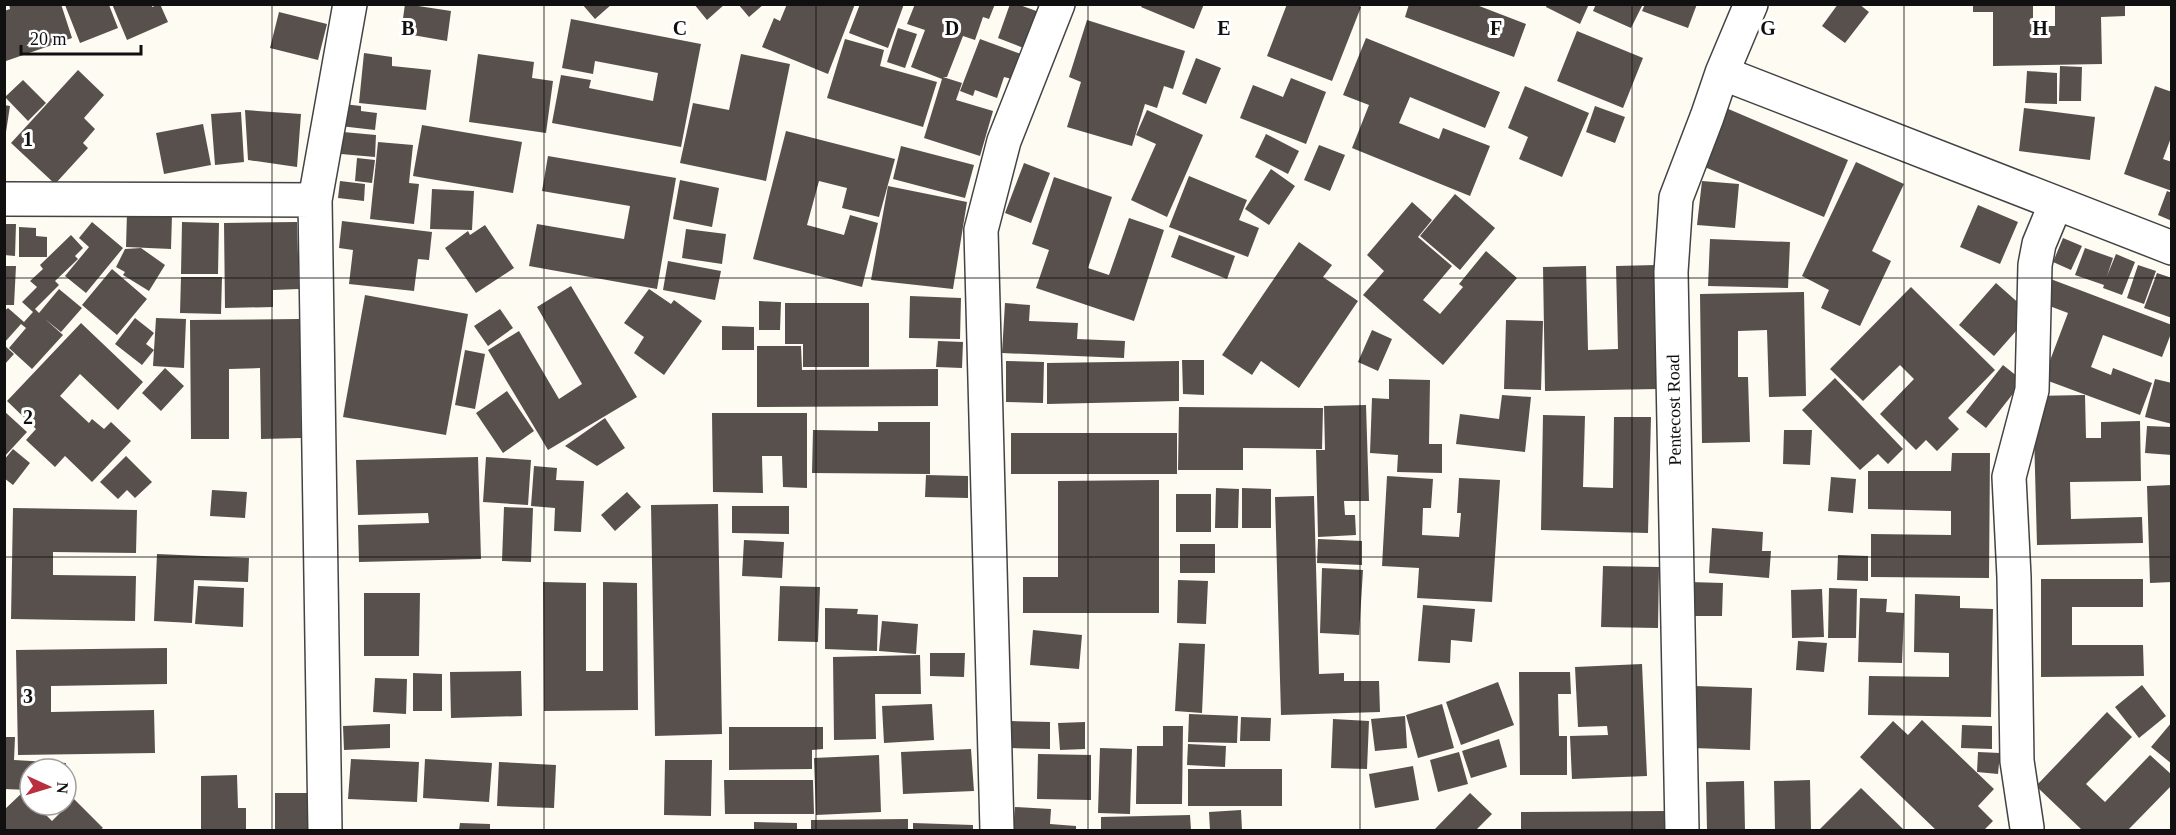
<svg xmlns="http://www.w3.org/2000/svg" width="2176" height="835" font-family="Georgia,serif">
<rect width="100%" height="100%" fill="#fefbf3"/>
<path fill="#58504d" d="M9,4H61L72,38L6,61L4,11L10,9Z
M112,4H152V7L160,4L168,22L127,40Z
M405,4L451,11L447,41L401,33Z
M582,4H612L595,19Z
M694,4H725L707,20Z
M738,4H764L749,17Z
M787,4H855L828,74L762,47L774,18L780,21Z
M860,4H904L888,48L849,33Z
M915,4H995L989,19L983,17L975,40L963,36L947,77H943L962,83L956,100L993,111L980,156L924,138L942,79L911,67L925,30L907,24Z
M1010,4H1017L1039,12L1026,49L998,38Z
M1143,4H1204L1194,29L1141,7Z
M1287,4H1355L1361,7L1332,81L1267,56Z
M1409,4H1474L1526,24L1514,57L1405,17Z
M1547,4H1589L1580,24L1546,7Z
M1596,4H1643L1631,28L1593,11Z
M1645,4H1697L1688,28L1642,11Z
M1838,4H1859L1869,12L1845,43L1822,26Z
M1973,4H2033V26H2055V4H2125V16L2101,17L2102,64L1993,66V12H1973Z
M65,5H109L118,28L80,43Z
M279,12L327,24L318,60L270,48Z
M571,19L701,44L681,147L552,123L561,75L591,80L589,88L653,101L658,73L595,61L593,74L562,68Z
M1087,20L1185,51L1173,89L1164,86L1157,108L1145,104L1132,146L1067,127L1081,82L1069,77Z
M898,28L917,34L905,68L887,62Z
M1577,31L1643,58L1623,108L1557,81Z
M1366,38L1500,92L1485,128L1410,97L1399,123L1439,139L1443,128L1490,146L1470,196L1352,148L1369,105L1343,95Z
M845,39L884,50L880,66L937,82L923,127L827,98Z
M980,39L1021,54L1012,79L1004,77L997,98L975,90L973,96L960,91Z
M364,53L392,57V66L431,70L426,110L359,103Z
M478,54L534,62L532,78L553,81L546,133L469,122Z
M741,54L790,64L766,181L680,163L693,103L729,110Z
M1196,58L1221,68L1206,104L1182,94Z
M2060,66L2082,67L2081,101H2059Z
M78,70L104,95L84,118L95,129L83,143L88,148L55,184L11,143Z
M2027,71L2057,73V104L2025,103Z
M1291,78L1326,92L1306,144L1240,118L1253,85L1283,97Z
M23,80L46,103L28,121L5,97Z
M1525,86L1589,113L1562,177L1519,159L1528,137L1508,128Z
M2155,86L2172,92V135L2163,159L2172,162V191L2124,174Z
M343,104L361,106V111L377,113L375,130L340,126Z
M4,105L10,106L6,132H4Z
M1719,105L1848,160L1824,217L1695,163Z
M1595,106L1625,117L1615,143L1586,132Z
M2024,108L2095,117L2090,160L2019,151Z
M245,110L301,114L297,167L248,160Z
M1147,110L1203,135L1167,217L1131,200L1156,144L1136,135Z
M241,112L244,162L215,165L211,114Z
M203,124L211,165L164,174L156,133Z
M422,125L522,142L513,193L413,176Z
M786,131L895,159L879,217L842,208L847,188L819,181L807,225L844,235L850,215L878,223L862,287L753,259Z
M343,132L376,135L375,157L341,154Z
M1266,134L1299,151L1288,174L1255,157Z
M378,142L413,145L409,183L419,184L414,224L370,219Z
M1319,145L1345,155L1330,191L1304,180Z
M901,146L974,165L965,198L893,179Z
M548,156L676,178L657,289L529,266L537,224L624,239L630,206L542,191Z
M357,158L375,160L372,183L355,181Z
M1856,162L1904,184L1872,251L1891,261L1860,326L1821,308L1829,290L1802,276Z
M1024,163L1050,173L1031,223L1005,213Z
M1271,169L1295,186L1269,225L1245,209Z
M1189,176L1247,200L1239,220L1259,228L1248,257L1169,227Z
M1054,177L1112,197L1088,268L1109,275L1129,218L1164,230L1134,321L1036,288L1049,250L1032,244Z
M680,180L719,188L712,227L673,219Z
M340,181L365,184L364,201L338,198Z
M1702,181L1739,184L1735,228L1697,225Z
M888,186L967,202L953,289L871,280Z
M432,189L474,191L472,230L430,229Z
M2167,191L2172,193V221L2158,215Z
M1455,194L1495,228L1460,270L1420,236Z
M1412,202L1432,220L1418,237L1452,266L1423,300L1440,314L1463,287L1459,284L1486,251L1517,278L1443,365L1363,295L1384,271L1367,255Z
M1978,205L2018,222L2000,264L1960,247Z
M127,212L172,215L171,249L126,247Z
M342,221L432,232L429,260L418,259L414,291L349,284L353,250L339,248Z
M92,222L123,248L86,293L65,276L89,247L79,238Z
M182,222L219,223L218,274H181Z
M297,222L299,289L273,290V307L225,308L224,223Z
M4,224H16L15,256L4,255Z
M485,225L514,268L476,293L445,248L468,231L470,235Z
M19,227L36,228V236L47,237V257H19Z
M686,229L726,234L722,264L682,258Z
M71,235L83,248L75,256L78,259L55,281L59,285L35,309L39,313L59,289L82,308L61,332L45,319L63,335L32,369L9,348L26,328L21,324L4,343V311L8,308L24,322L33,312L22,302L37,287L30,281L43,269L40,265Z
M1179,235L1235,256L1227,279L1171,257Z
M2063,238L2082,246L2071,270L2053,262Z
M1710,239L1790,242L1788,288L1708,286Z
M1299,242L1332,265L1323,277L1358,301L1299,388L1261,361L1252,375L1222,355Z
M141,248L165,265L149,291L123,275L125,272L116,267L125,249Z
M2085,248L2113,258L2107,276L2116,254L2135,262L2122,295L2103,288L2104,285L2075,275Z
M668,261L721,271L715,300L663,290Z
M1656,265L1658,389L1545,391L1543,267L1586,266L1588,350L1618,349L1616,266Z
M2138,265L2156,271L2144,304L2127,298Z
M4,266H16L14,305H4Z
M112,269L147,299L117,335L82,305Z
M2157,273L2172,278V318L2144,308Z
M181,277H222L221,314L180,313Z
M2048,278L2172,325V331L2162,357L2103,335L2091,367L2111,375L2113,368L2152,383L2140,415L2043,379L2068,313L2039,302Z
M1996,283L2031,314L1994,356L1959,325Z
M571,286L637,397L548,450L488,350L519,331L559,399L582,384L537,307Z
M1911,287L1995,370L1948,418L1959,429L1937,451L1926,440L1916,450L1880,414L1914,379L1900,365L1863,401L1830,369Z
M649,289L671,304L674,300L702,321L664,375L634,353L644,337L624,323Z
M1804,292L1806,396L1769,397L1767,330L1738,331V377H1748L1750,442L1702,443L1700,294Z
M365,295L468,314L446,435L343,417Z
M910,296L961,298L960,339L909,338Z
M759,301L781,302L780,330H759Z
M785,303H869V367H803V344H785Z
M1005,303L1030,305L1029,321L1078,323L1077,339L1125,341L1124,358L1002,353Z
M500,309L513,328L488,346L474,326Z
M135,318L154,333L146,344L154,350L142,365L115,344Z
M156,318L186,319L184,368L153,366Z
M300,319L301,438L261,439L260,368L229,369V439H191L190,320Z
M1506,320L1543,321L1541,390L1504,389Z
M81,323L143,382L118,410L80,374L60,396L89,423L92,419L104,429L111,422L131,441L92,482L65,456L55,467L26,440L36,429L7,401Z
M722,326L754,327V350H722Z
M1372,330L1392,339L1378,371L1358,362Z
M938,341L963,342L962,368L936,367Z
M4,345L14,354L4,365Z
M757,346H801L802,370L938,369V406L757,407Z
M465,350L485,354L475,409L455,405Z
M1182,360H1204V395L1183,394Z
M1006,361L1044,362L1043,403L1006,402Z
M1179,361V401L1047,404V363Z
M2003,365L2023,381L1986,428L1966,412Z
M165,368L184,386L161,411L142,393Z
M1835,378L1903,449L1888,464L1878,454L1860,470L1802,410Z
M1389,379L1430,380L1429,444H1442V473L1397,472L1398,455L1370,453L1372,398L1389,399Z
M2155,379L2172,383V424L2145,417Z
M507,391L534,431L503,453L476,413Z
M1502,395L1531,397L1525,452L1456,444L1460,414L1499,419Z
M2085,395L2086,438H2101V422L2140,421L2141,481L2070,482L2071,519L2142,517L2143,543L2037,545L2033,396Z
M1366,405L1369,501H1344L1345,515H1355L1356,535L1318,537L1316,450H1325L1324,406Z
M1179,407L1323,408L1322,449L1243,448V470H1178Z
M4,411L27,432L4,457Z
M712,413H807V488L783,487L782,456H762L763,493L713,492Z
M1543,415L1585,416L1583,487L1613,488L1614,417H1651L1648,533L1541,530Z
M605,418L625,448L597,466L565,446Z
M878,422H930V474L812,473L813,430L878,431Z
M2147,426L2172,427V455L2145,453Z
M1784,430H1812L1810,465L1783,464Z
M1011,433H1177V474H1011Z
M13,449L30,463L13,485L4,478V460Z
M1952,453H1990L1989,578L1871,577V534L1951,535V511L1868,509V471H1951Z
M126,456L152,482L135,498L127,490L118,499L100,482Z
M478,457L481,559L359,562L358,525L429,523L428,513L358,515L356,460Z
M486,457L531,460L528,505L483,502Z
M534,466L557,468L556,480L584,481L581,532L554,531L555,508L531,506Z
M926,475L968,476V498L925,497Z
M1387,476L1433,479L1431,508H1423L1422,535L1459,537L1461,513H1457L1459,478L1500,480L1492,602L1417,598L1419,568L1382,566Z
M1831,477L1856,479L1853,513L1828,511Z
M1159,480V613H1023V577H1058V481Z
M2172,485V582L2150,583L2147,486Z
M1216,488L1239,489L1238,528H1215Z
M1242,488L1271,489V528H1242Z
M212,490L247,492L245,518L210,516Z
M627,492L641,507L615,531L601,515Z
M1176,494H1211V532H1176Z
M1314,496L1319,674L1344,673V681H1379L1380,712L1281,715L1275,497Z
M718,504L722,734L655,736L651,505Z
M732,506H789V534L732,533Z
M504,507L533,508L531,562L502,561Z
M13,508L137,510L136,553L53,552V575L136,576L135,621L11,619Z
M1712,528L1763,532L1762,551H1771L1769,578L1709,573Z
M1318,539L1362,541V565L1317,563Z
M744,540L784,542L782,578L742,576Z
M1180,544H1215V573H1180Z
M157,554L249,558L248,582L194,580L192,623L154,621Z
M1838,555L1868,556V581L1837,580Z
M1603,566L1659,567L1658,628L1601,627Z
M1322,568L1363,570L1359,635L1320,633Z
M2041,579H2143V607H2072V645H2143L2144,676L2041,677Z
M1178,580L1208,581L1206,624L1177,623Z
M543,582L586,583V671H603V582L637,583L638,710L544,711Z
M1690,582L1723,583L1722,616H1689Z
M198,586L244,588L243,627L195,624Z
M780,586L820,587L818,642L778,641Z
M1829,588L1857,589L1856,638H1828Z
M1822,589L1824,637L1792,638L1791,590Z
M364,593H420L419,656H364Z
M1915,594L1960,596V608L1993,609L1991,717L1868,715L1869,676L1949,677V653L1914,652Z
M1860,598L1887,599L1886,612L1904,613L1902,663L1858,662Z
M1423,605L1475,609L1472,642L1451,640L1450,663L1418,661Z
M825,608L858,609L857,614L878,615L877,651L825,649Z
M882,621L918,624L916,654L879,651Z
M1033,630L1082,635L1079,669L1030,665Z
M1798,641L1827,643L1824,672L1796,670Z
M1179,643L1205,644L1202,713L1175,711Z
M167,648V684L51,686V712L154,710L155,753L18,755L16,650Z
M930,653H965L964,677L930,676Z
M920,655L921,694H875L876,739L834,740L833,657Z
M1642,664L1647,776L1572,779L1570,736L1608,735L1607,726L1578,727L1575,667Z
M521,671L522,716L451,718L450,672Z
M1519,672H1570L1571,694H1558L1559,736H1567V775H1520Z
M413,673L442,674V711H413Z
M375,678L407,679L406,714L373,712Z
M1498,682L1514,725L1461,745L1446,702Z
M2142,685L2166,716L2139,738L2115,707Z
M1695,686L1752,688L1750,750L1693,748Z
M932,704L934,740L884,743L882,706Z
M1442,704L1454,748L1418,758L1406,715Z
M2107,712L2132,737L2086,784L2105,802L2150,755L2172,775V785L2128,830H2082L2036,786Z
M1189,714L1238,716L1237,743L1188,742Z
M1405,716L1407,748L1375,751L1371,719Z
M1241,717L1271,718L1270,741H1240Z
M1333,719L1369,721L1367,769L1331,768Z
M1922,720L1994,789L1978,806L1993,821L1984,830H1936L1860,757L1893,721L1908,735Z
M1011,721L1050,722V749L1011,748Z
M1085,722V749L1060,750L1058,723Z
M2172,722V764L2151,747Z
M390,724V748L344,750L343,726Z
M1962,725L1992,726V749L1961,748Z
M1163,726H1183L1182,804H1136L1137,746H1163Z
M729,727H823V749L812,750V769L729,770Z
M4,737H15L14,760L66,763L65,769H30V790L4,789Z
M1499,739L1507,767L1471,778L1462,751Z
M1188,744L1226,746L1225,767L1187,765Z
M1100,748L1132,749L1130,814L1098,813Z
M971,749L974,791L903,794L901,752Z
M1459,752L1468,784L1438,792L1430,760Z
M1978,752L2000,753L1998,774L1977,772Z
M1038,754L1091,755V800L1037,799Z
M879,755L881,812L816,815L814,758Z
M351,759L419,762L417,802L348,799Z
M425,759L492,763L489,802L423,798Z
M665,760H712L711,816L664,815Z
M499,762L556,765L554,808L497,806Z
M1413,766L1419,800L1375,808L1369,774Z
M1188,769H1282V806H1188Z
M237,775L238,808H246V830H201V776Z
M724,780H813L814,814H725Z
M1810,780L1811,830H1775L1774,781Z
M1744,781L1745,830H1707L1706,782Z
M1861,788L1904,830H1819Z
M23,792L30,799V805H36L52,821L74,799L103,828L100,830H4V810Z
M275,793H310V830H275Z
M1470,793L1492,814L1476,830H1434Z
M1015,807L1051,809L1050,824L1076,826V830H1013Z
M1241,810L1242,830H1210L1209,812Z
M1666,811V830H1521V812Z
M1190,815L1191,830H1101V817Z
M908,819V830H811V820Z
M754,822L797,823V830H754Z
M460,823L490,824V830H459Z
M913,823L973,825V830H913Z"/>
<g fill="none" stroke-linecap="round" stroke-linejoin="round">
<g stroke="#434343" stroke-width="36">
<path id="minor" d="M1722,73L2172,248
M4,199L315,200
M2027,828L2017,761L2014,577L2009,477L2032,390L2035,265L2039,244L2056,203
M325,830L315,200L350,4
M997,830L981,230L1004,141L1058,4
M1682,830L1671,272L1676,198L1707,117L1722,73L1751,4"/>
</g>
<use href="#minor" stroke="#fff" stroke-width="33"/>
</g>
<path fill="none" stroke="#101010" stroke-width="1.5" stroke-opacity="0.55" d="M272,4V830M544,4V830M816,4V830M1088,4V830M1360,4V830M1632,4V830M1904,4V830M4,278H2172M4,557H2172"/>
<g text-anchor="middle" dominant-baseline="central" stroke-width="6" stroke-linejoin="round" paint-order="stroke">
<g font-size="18" fill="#101010" stroke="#fff">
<text transform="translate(1674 410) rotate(-91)">Pentecost Road</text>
</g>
</g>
<g font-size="20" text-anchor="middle" font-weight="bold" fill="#101010" stroke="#fff" stroke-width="6" stroke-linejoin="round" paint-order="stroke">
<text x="408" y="35">B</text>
<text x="680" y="35">C</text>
<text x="952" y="35">D</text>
<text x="1224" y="35">E</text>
<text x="1496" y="35">F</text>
<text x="1768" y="35">G</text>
<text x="2040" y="35">H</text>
<text x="28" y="146">1</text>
<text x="28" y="424">2</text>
<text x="28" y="703">3</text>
</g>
<rect width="2176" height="835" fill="none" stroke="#101010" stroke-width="12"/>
<g transform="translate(48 787) rotate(94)"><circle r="28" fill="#ffffff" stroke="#9f9f9f" stroke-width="1.5"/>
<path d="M0-4.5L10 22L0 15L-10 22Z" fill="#b92f3d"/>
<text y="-9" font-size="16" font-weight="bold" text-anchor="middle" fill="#101010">N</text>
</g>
<path d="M21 45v9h120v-9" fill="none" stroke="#101010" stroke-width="3"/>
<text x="30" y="45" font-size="18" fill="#101010" stroke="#ffffff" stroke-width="4.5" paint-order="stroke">20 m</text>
</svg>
